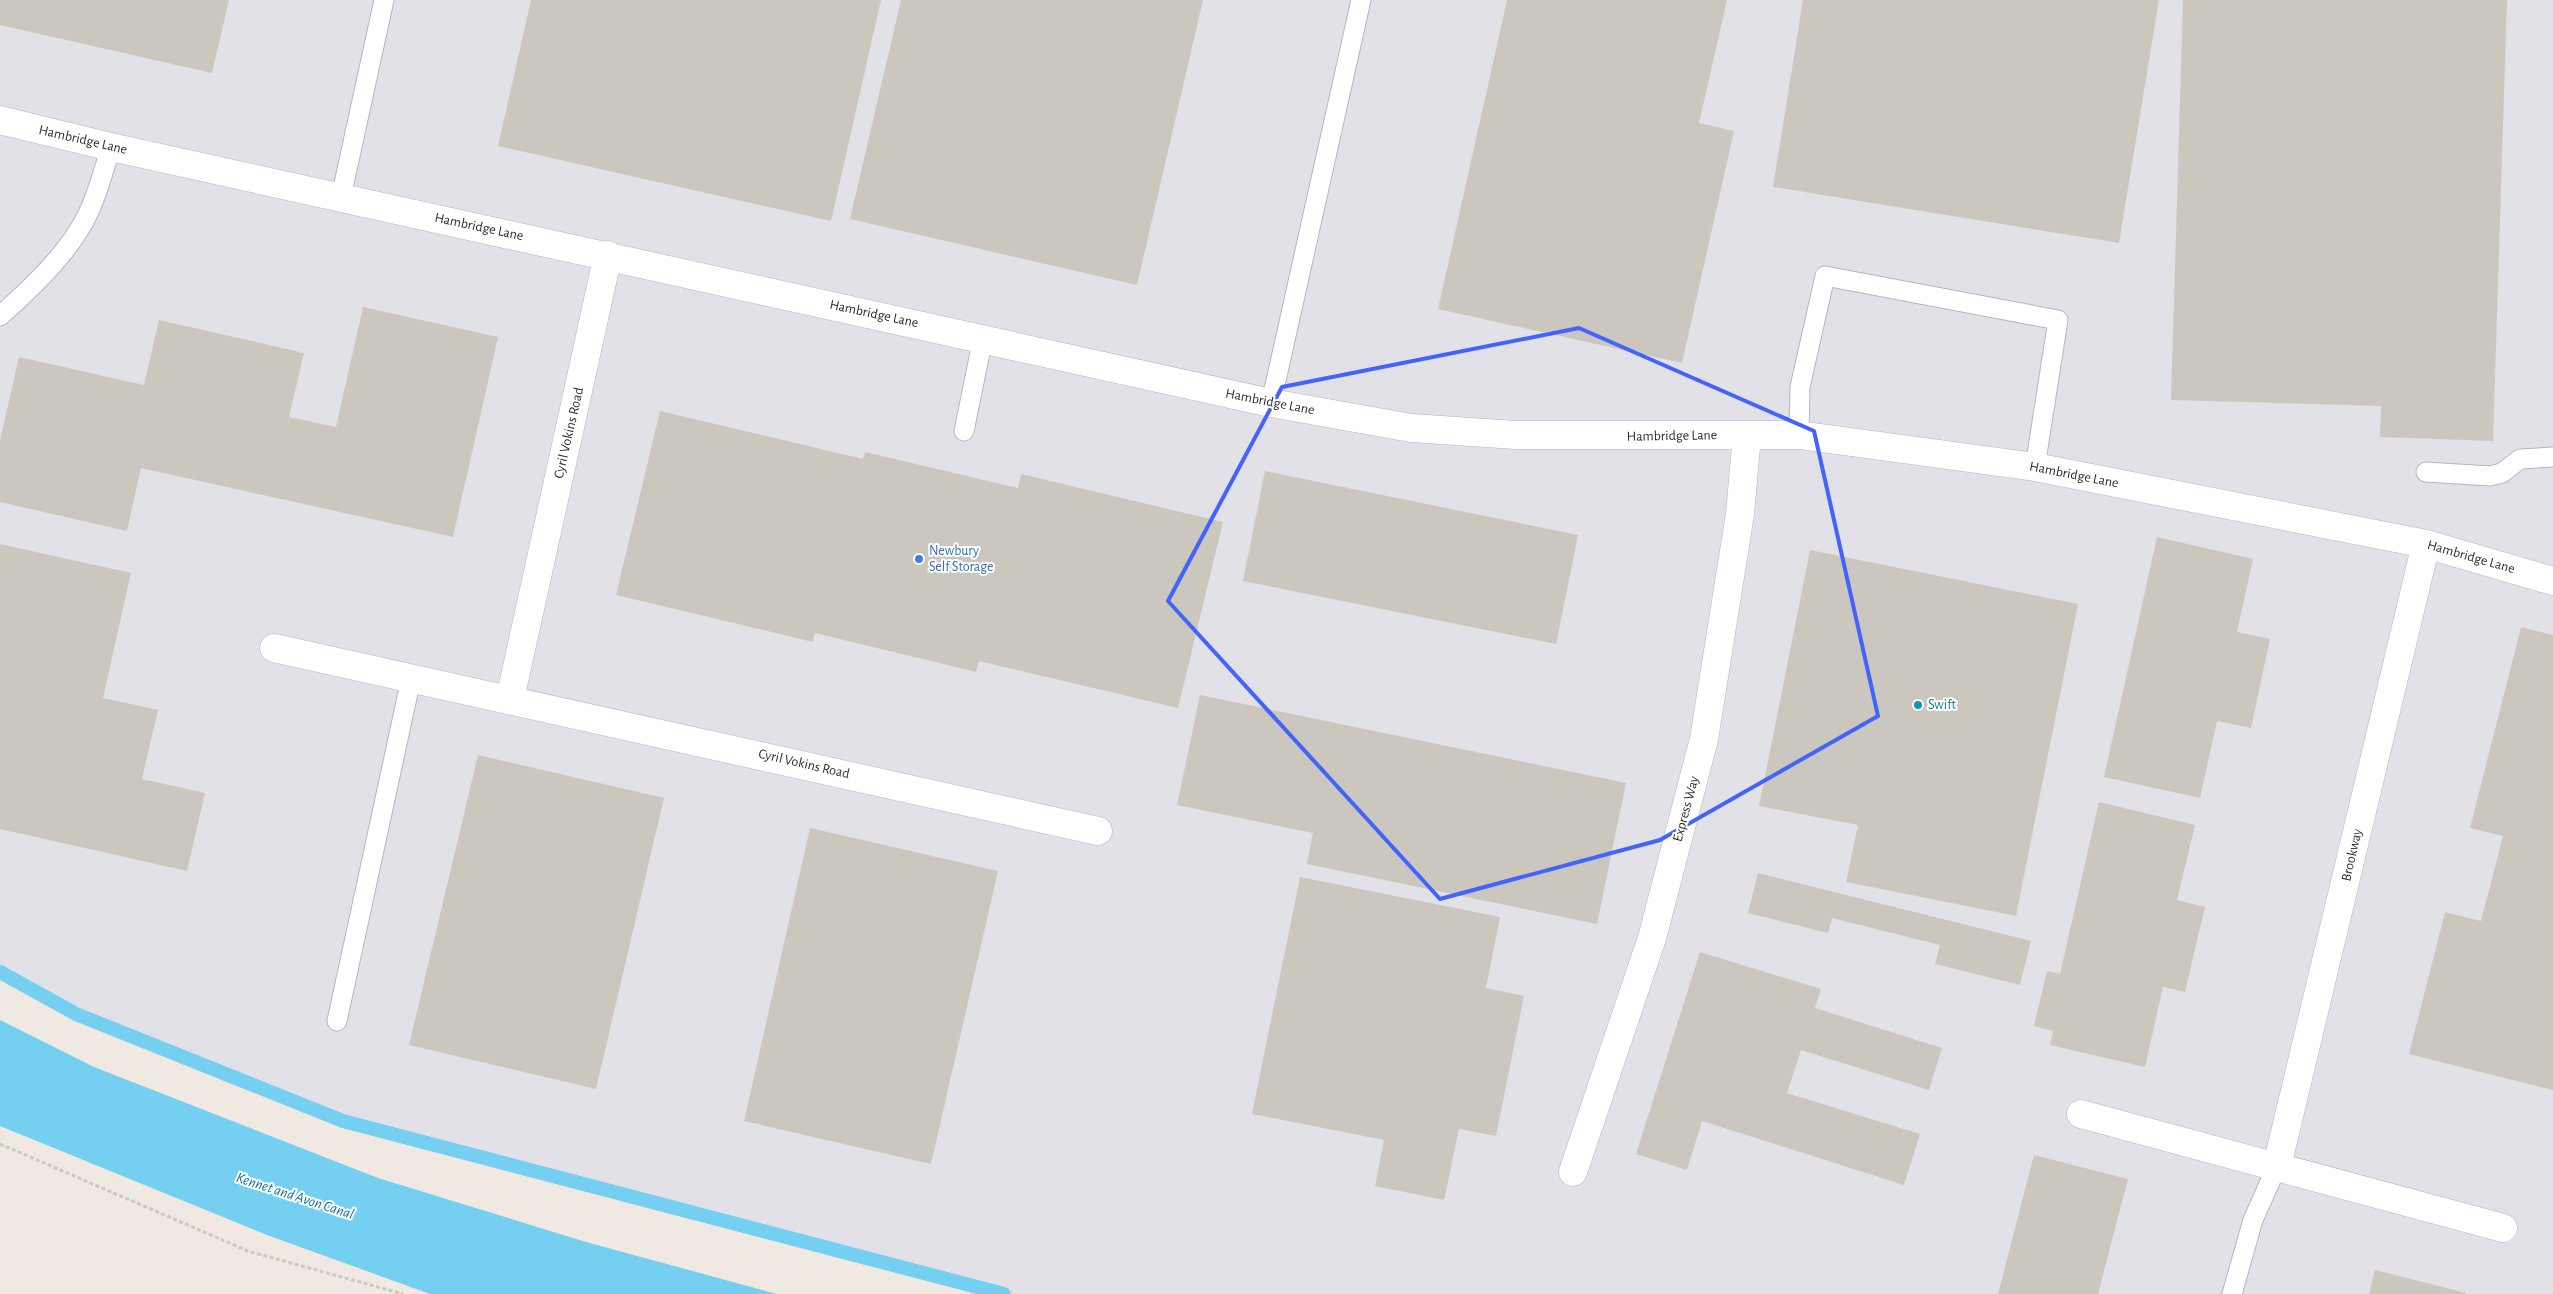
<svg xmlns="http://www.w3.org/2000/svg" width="2553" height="1294" font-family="'Alegreya Sans',sans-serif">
<rect width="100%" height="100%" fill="#efe9e1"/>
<path fill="#e3e1e8" d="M0,0H2553V1294H1004L343,1121L76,1014L0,972Z"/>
<path fill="#75cff0" d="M0,1020L94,1067L378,1178L586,1242L777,1294H430L267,1235L0,1126Z"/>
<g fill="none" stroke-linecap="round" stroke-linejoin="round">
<path stroke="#75cff0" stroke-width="14" d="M0,972L76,1014L343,1121L1004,1294"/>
</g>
<path fill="#cbc7bf" d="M0,0H229L212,73L0,25Z
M531,0H881L831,221L498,146Z
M901,0H1203L1137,285L850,219Z
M1507,0H1727L1699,123L1734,131L1682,363L1438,309Z
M1803,0H2159L2119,243L1773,187Z
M2183,0H2507L2493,441L2380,437L2381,406L2171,400Z
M363,307L498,337L453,537L141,468L127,531L0,502V440L19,357L144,385L159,320L304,353L289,417L336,427Z
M660,411L863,459L865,452L1018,488L1021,474L1223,522L1178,708L979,661L976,672L815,633L813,642L616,595Z
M1265,471L1578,535L1556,644L1243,581Z
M2157,537L2253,559L2237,632L2270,639L2251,728L2217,721L2200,798L2104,777Z
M0,544L131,573L103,698L158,710L142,779L205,793L187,871L0,829Z
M1810,550L2078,604L2016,916L1846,882L1858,825L1759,806Z
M2521,627L2553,635V1090L2409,1054L2445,912L2481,921L2503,836L2470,828Z
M1200,695L1626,783L1597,924L1307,864L1313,833L1177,805Z
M478,755L664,798L596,1089L409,1045Z
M2099,802L2195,825L2177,900L2205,907L2185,992L2163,987L2145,1067L2050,1045L2053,1031L2034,1026L2047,971L2060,974Z
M810,828L998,871L931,1164L744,1121Z
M1758,873L2031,941L2020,985L1935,964L1940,945L1832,918L1828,933L1748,913Z
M1300,877L1500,917L1486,988L1524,996L1496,1136L1459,1129L1444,1200L1375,1186L1384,1140L1252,1114Z
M1700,952L1821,989L1815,1008L1942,1048L1929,1090L1801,1050L1787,1093L1920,1134L1904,1185L1702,1121L1687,1170L1636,1154Z
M2034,1155L2128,1179L2098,1294H1998Z
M2375,1270L2466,1293L2465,1294H2369Z"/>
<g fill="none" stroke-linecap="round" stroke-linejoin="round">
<g stroke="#b4b7c1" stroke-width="21">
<path id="lane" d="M341,197L384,0
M0,316C28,291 59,262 79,230C95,205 102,175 111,147
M1271,403L1361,0
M964,431L983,338
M1799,435L1800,387L1825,276L2058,320L2035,467
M2426,472L2490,476L2502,473L2520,459L2553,457
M337,1021L411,679
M2232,1294L2253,1220L2277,1166"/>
</g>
<g stroke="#b4b7c1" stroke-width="29">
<path id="street" d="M0,120L111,147L1271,403L1411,428L1516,435H1799L2035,467L2426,544L2553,581
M274,648L1098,831
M510,699L608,255
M2081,1114L2503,1228
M2277,1166L2426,544
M1573,1172L1652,938L1704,739L1740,514L1747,435"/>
</g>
<path stroke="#c9c9c9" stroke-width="3" stroke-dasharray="4 2.5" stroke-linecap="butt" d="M0,1144L248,1251L403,1294"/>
<use href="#lane" stroke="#fff" stroke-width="19"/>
<use href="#street" stroke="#fff" stroke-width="28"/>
</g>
<path fill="none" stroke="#4264fb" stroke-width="4" stroke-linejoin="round" d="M1579,328L1814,431L1878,716L1660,840L1440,899L1168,601L1282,387Z"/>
<circle fill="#3f7fe0" stroke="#fff" stroke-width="2" cx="919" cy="559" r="5"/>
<circle fill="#0f9aa8" stroke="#fff" stroke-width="2" cx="1918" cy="705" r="5"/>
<g text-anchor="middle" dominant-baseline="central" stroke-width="4" stroke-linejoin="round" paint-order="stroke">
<g font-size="14" fill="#2e2e2e" stroke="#fff">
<text transform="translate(83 140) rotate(13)">Hambridge Lane</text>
<text transform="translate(479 227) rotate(12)">Hambridge Lane</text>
<text transform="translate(874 314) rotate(12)">Hambridge Lane</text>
<text transform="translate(1270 402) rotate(11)">Hambridge Lane</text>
<text transform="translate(569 433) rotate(-77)">Cyril Vokins Road</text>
<text transform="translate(1672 436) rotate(-1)">Hambridge Lane</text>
<text transform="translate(2074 475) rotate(11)">Hambridge Lane</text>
<text transform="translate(2471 557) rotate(16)">Hambridge Lane</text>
<text transform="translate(804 764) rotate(13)">Cyril Vokins Road</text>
<text transform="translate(1686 809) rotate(-75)">Express Way</text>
<text transform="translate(2352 855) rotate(-77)">Brookway</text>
</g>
<g font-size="14" fill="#366cbe" stroke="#fff" text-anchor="start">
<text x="929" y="551">Newbury<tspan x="929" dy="16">Self Storage</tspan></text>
</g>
<g font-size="14" fill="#0d838f" stroke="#fff" text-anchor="start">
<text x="1928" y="705">Swift</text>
</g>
<g font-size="15" font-style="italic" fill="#0d6fa3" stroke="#fff">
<text transform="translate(295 1196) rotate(18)">Kennet and Avon Canal</text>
</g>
</g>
</svg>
